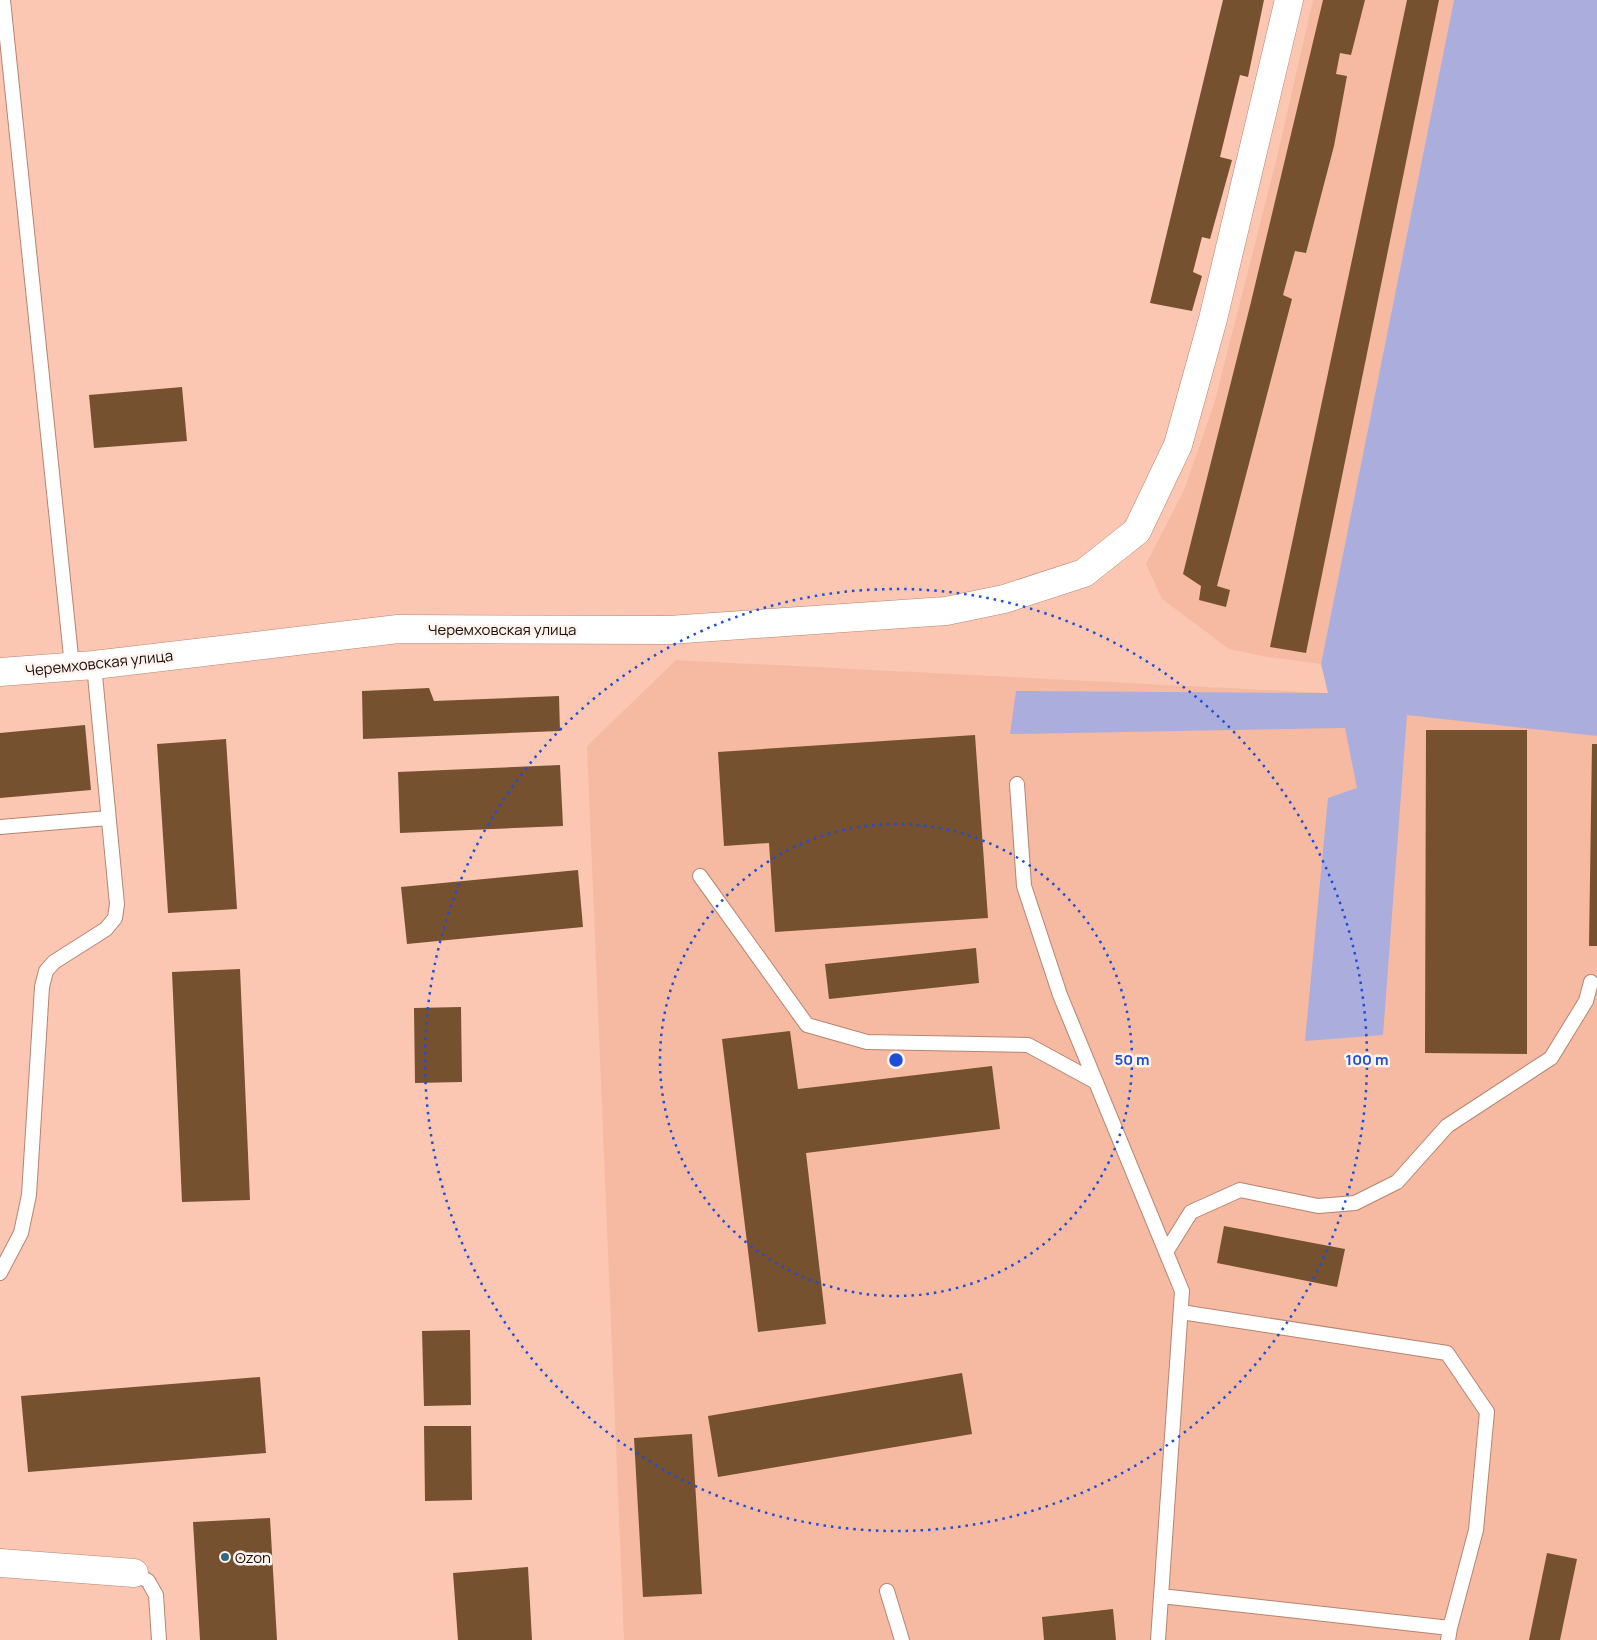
<svg xmlns="http://www.w3.org/2000/svg" width="1597" height="1640" font-family="Manrope,sans-serif">
<rect width="100%" height="100%" fill="#fcc7b2"/>
<path fill="#f6baa2" d="M1313,0H1454L1321,664L1268,657L1229,649L1162,599L1146,564L1184,490L1214,404L1276,161Z
M676,660L1328,693L1597,736V1640H624L587,746Z"/>
<path fill="#abaddc" d="M1454,0H1597V736L1407,715L1383,1035L1305,1041L1328,798L1357,788L1345,728L1010,734L1016,691L1328,693L1321,664Z"/>
<path fill="#755130" d="M1223,0H1264L1248,77L1240,75L1220,157L1232,160L1210,239L1202,237L1193,272L1202,276L1192,311L1150,303Z
M1323,0H1365L1351,55L1340,53L1336,74L1347,76L1334,146L1306,253L1295,251L1283,295L1292,299L1217,586L1230,590L1226,607L1199,600L1201,586L1183,574L1251,302Z
M1407,0H1439L1306,653L1270,647Z
M182,387L187,441L94,448L89,395Z
M429,688L434,701L559,696L560,731L363,739L362,691Z
M85,725L91,790L0,798V733Z
M1426,730H1527V1054L1425,1053Z
M975,735L988,918L775,932L769,843L724,846L718,752Z
M226,739L237,909L168,913L157,744Z
M1592,744H1597V946H1589Z
M560,765L563,826L400,833L398,772Z
M578,870L583,927L407,944L401,887Z
M976,948L979,983L829,999L825,964Z
M240,969L250,1200L182,1202L172,972Z
M461,1007L462,1082L415,1083L414,1008Z
M790,1031L798,1089L992,1066L1000,1129L806,1153L826,1324L758,1332L722,1039Z
M1224,1226L1345,1249L1337,1287L1217,1263Z
M470,1330L471,1405L424,1406L422,1331Z
M962,1373L972,1434L718,1477L708,1416Z
M260,1377L266,1453L28,1472L21,1396Z
M424,1426H471L472,1500L425,1501Z
M692,1434L702,1594L643,1597L634,1438Z
M270,1518L277,1640H200L193,1522Z
M1547,1553L1577,1559L1560,1640H1529Z
M528,1567L532,1640H458L453,1573Z
M1113,1609L1116,1640H1044L1042,1617Z"/>
<g fill="none" stroke-linecap="round" stroke-linejoin="round">
<g stroke="#b68470" stroke-width="16">
<path id="service" d="M3,0L72,666
M1017,784L1024,886L1060,995L1182,1291L1158,1640
M0,827L108,818
M700,876L807,1025L867,1042L1028,1045L1096,1082
M1166,1252L1191,1212L1240,1190L1318,1206L1355,1203L1397,1182L1447,1126L1551,1058L1586,1001L1591,982
M0,1273L21,1233L29,1195L42,987L46,971L54,962L106,929L115,918L117,904L94,665
M134,1573L148,1581L156,1595L159,1640
M887,1591L902,1640
M1161,1596L1450,1628L1476,1530L1487,1412L1447,1353L1181,1312
M1448,1640L1450,1628"/>
</g>
<g stroke="#b68470" stroke-width="29">
<path id="minor" d="M0,672L94,665L398,629L669,630L946,611L1004,599L1084,573L1137,531L1178,445L1213,319L1289,0
M0,1563L134,1573"/>
</g>
<use href="#service" stroke="#fff" stroke-width="14"/>
<use href="#minor" stroke="#fff" stroke-width="28"/>
</g>
<g fill="none" stroke="#1d4ed8" stroke-width="2.5" stroke-dasharray="2.5 5">
<circle cx="896" cy="1060" r="236"/>
<circle cx="896" cy="1060" r="471"/>
</g>
<circle fill="#2c6b80" stroke="#fef3ee" stroke-width="2" cx="225" cy="1557" r="5"/>
<g text-anchor="middle" dominant-baseline="central" stroke-width="5" stroke-linejoin="round" paint-order="stroke">
<g font-size="15" fill="#1d0b05" stroke="#fef3ee">
<text x="502" y="629">Черемховская улица</text>
<text transform="translate(99 663) rotate(-6)">Черемховская улица</text>
</g>
<g font-size="15" fill="#1d0b05" stroke="#fef3ee" text-anchor="start">
<text x="235" y="1557">Ozon</text>
</g>
</g>
<circle cx="896" cy="1060" r="8" fill="#1d4ed8" stroke="#fef3ee" stroke-width="2.5"/>
<g font-size="15" text-anchor="middle" font-weight="bold" fill="#1d4ed8" stroke="#fef3ee" stroke-width="5" stroke-linejoin="round" paint-order="stroke">
<text x="1132" y="1065">50 m</text>
<text x="1367" y="1065">100 m</text>
</g>
</svg>
